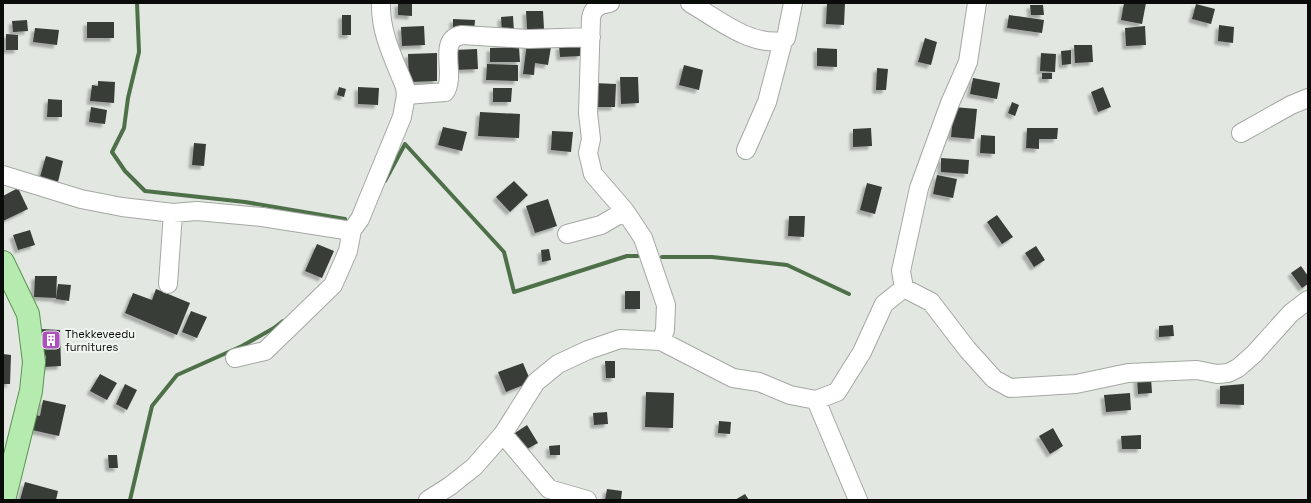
<svg xmlns="http://www.w3.org/2000/svg" width="1311" height="503" font-family="'Space Grotesk',sans-serif">
<defs>
<filter id="shadow"><feDropShadow dx="-3.5" dy="3.5" stdDeviation="1" flood-color="#0004"/></filter>
</defs>
<rect width="100%" height="100%" fill="#e2e7e1"/>
<g fill="none" stroke-linecap="round" stroke-linejoin="round">
<path stroke="#4d7048" stroke-width="4" d="M137,3L139,52L128,98L124,128L112,152L125,171L145,191L245,202L345,219
M385,181L405,144L504,252L514,292L627,256H638
M662,257H712L787,265L849,294
M130,500L152,406L177,375L242,346L274,328L283,321"/>
</g>
<path fill="#393c38" filter="url(#shadow)" d="M398,3H412V16L398,15Z
M827,3H845L844,25L826,24Z
M1124,3H1146L1142,24L1121,20Z
M1196,4L1215,9L1211,24L1192,19Z
M1030,5H1043L1044,15H1031Z
M526,11H543L544,29H527Z
M342,15H351V35H342Z
M1009,15L1044,20L1042,33L1007,28Z
M513,16L514,32L502,33L501,17Z
M453,19L475,20L474,33L453,32Z
M27,20L28,31L13,32L12,21Z
M87,22H114V38H87Z
M1219,25L1234,27L1233,43L1218,41Z
M424,26L425,45L402,46L401,27Z
M1145,26L1146,45L1126,46L1125,28Z
M35,28L59,30L57,45L33,42Z
M6,34L18,35V50H6Z
M925,38L937,42L931,65L918,62Z
M527,43L551,47L548,65L535,63L534,75L523,74Z
M580,45L581,56L560,57L559,46Z
M1074,45H1092L1093,62L1075,63Z
M519,47L520,62H490V48Z
M817,48L837,49V67L817,66Z
M477,49L478,69L455,70L454,50Z
M1071,50V64L1062,65L1061,51Z
M437,53V81L409,82L408,54Z
M1041,53L1056,54L1055,72L1040,71Z
M487,64L518,65V81L486,80Z
M684,65L703,70L699,90L679,85Z
M877,68L888,69L886,90H876Z
M1042,73H1052V79H1042Z
M620,77H638L639,103L621,104Z
M973,78L1000,83L997,99L970,94Z
M98,81L115,82L114,103L90,101L92,85L98,86Z
M594,83L616,84L615,107H593Z
M339,87L346,89L344,97L337,95Z
M358,87L379,88L378,105L358,104Z
M1103,87L1111,107L1098,112L1091,92Z
M493,88H512L511,102H493Z
M48,99L62,100V117H47Z
M1012,102L1019,105L1015,116L1008,113Z
M91,107L107,110L105,124L89,122Z
M954,107L977,109L974,139L951,137Z
M480,112L520,114L519,138L478,136Z
M443,127L467,132L462,151L438,145Z
M871,128L872,146L853,147V129Z
M1027,128H1058L1057,139H1039V149L1026,148Z
M552,131L573,132L571,152L551,150Z
M981,135L995,136V154L980,153Z
M194,143L206,144L204,166L192,165Z
M46,156L63,161L58,182L40,177Z
M941,158L969,160L968,174L941,172Z
M937,175L957,179L953,198L933,194Z
M514,181L528,195L510,212L496,197Z
M867,183L882,187L875,214L860,210Z
M18,188L28,209L3,221V196Z
M548,199L557,226L535,233L526,206Z
M997,215L1013,237L1002,244L987,222Z
M789,216H805L804,237L788,236Z
M30,230L35,245L18,250L13,235Z
M317,244L334,251L322,278L305,271Z
M1036,246L1045,260L1034,267L1025,253Z
M549,249L551,260L542,262L541,250Z
M1301,266L1308,276V284L1302,288L1291,273Z
M35,276H57L56,298L34,297Z
M58,284L71,285L69,301L56,299Z
M156,289L190,303L177,335L125,313L133,293L152,300Z
M625,291H640V309H625Z
M191,311L207,317L197,338L182,332Z
M1173,325L1174,336L1159,337V326Z
M41,329L60,330L61,366L44,367L46,357L43,350Z
M3,354L11,355L10,384H3Z
M605,361H615V378H606Z
M523,363L531,382L506,392L498,372Z
M100,374L117,383L107,400L90,391Z
M1137,378H1151L1152,393L1138,394Z
M125,384L137,390L127,410L116,404Z
M1244,384V405L1220,404V386Z
M646,392L674,393L673,428L645,427Z
M1130,393L1131,410L1106,412L1104,395Z
M43,400L66,405L59,436L32,430L36,415L40,416Z
M607,412L608,424L594,425L593,413Z
M719,421L731,422L730,434L718,433Z
M527,425L538,443L525,450L515,433Z
M1053,428L1063,446L1050,454L1039,436Z
M1141,435V449H1122L1121,436Z
M560,445V455H550L549,446Z
M108,455H117L118,468H109Z
M25,482L58,491L56,500H20Z
M607,489L622,491L621,500H605Z
M745,494L749,500H735Z"/>
<g fill="none" stroke-linecap="round" stroke-linejoin="round">
<g stroke="#a4a8a3" stroke-width="20">
<path id="minor" d="M610,3C599,5 593,7 591,18L588,113L591,139L588,153L593,174L625,211L643,238L666,305L665,330L661,341
M690,3C718,19 749,46 783,41L786,38L793,3
M406,95L445,92C457,75 436,39 462,35L529,39L591,37
M1241,133L1291,105L1308,98
M746,150L767,102L783,41
M3,175L81,199L122,207L173,213L197,211L262,217L345,230H352L360,219L402,117L406,95L405,87C394,59 380,33 381,3
M567,234L601,225L625,211
M168,284L173,213
M904,288L931,302L967,349L994,379L1010,388L1076,384L1128,373L1197,370L1217,374L1228,373L1238,368L1254,354L1291,313L1308,300
M235,358L265,351L333,285L348,251L352,230
M816,400L858,500
M503,434L549,489L587,500
M428,500L450,486L474,467L503,434L536,382L558,364L588,350L620,339L661,341L733,378L759,382L790,395L816,400L837,392L862,352L884,304L904,288L901,271L919,188L950,103L968,62L977,3"/>
</g>
<g stroke="#599452" stroke-width="24">
<path id="major" d="M3,262L28,314L34,362L31,391L4,500"/>
</g>
<use href="#minor" stroke="#fff" stroke-width="18"/>
<use href="#major" stroke="#b5ebae" stroke-width="22"/>
</g>
<defs>
<g id="building-square" transform="scale(1)"><rect x="-9" y="-9" width="18" height="18" rx="4" fill="#ab50bc" stroke="#eff4ef"/><path d="M-4-6H4V6H1V3H-1V6H-4ZM-2.5-4.3h1.7v1.8h-1.7ZM.8-4.3h1.7v1.8H.8ZM-2.5-1h1.7V.8h-1.7ZM.8-1h1.7V.8H.8Z" fill="#fff"/></g>
</defs>
<g fill-rule="evenodd">
<use href="#building-square" x="51" y="340"/>
</g>
<g text-anchor="middle" dominant-baseline="central" stroke-width="4" stroke-linejoin="round" paint-order="stroke">
<g font-size="11" fill="#0a0c0a" stroke="#eff4ef" text-anchor="start">
<text x="65" y="334">Thekkeveedu<tspan x="65" dy="13">furnitures</tspan></text>
</g>
</g>
<rect width="1311" height="503" fill="none" stroke="#0a0c0a" stroke-width="8"/>
</svg>
